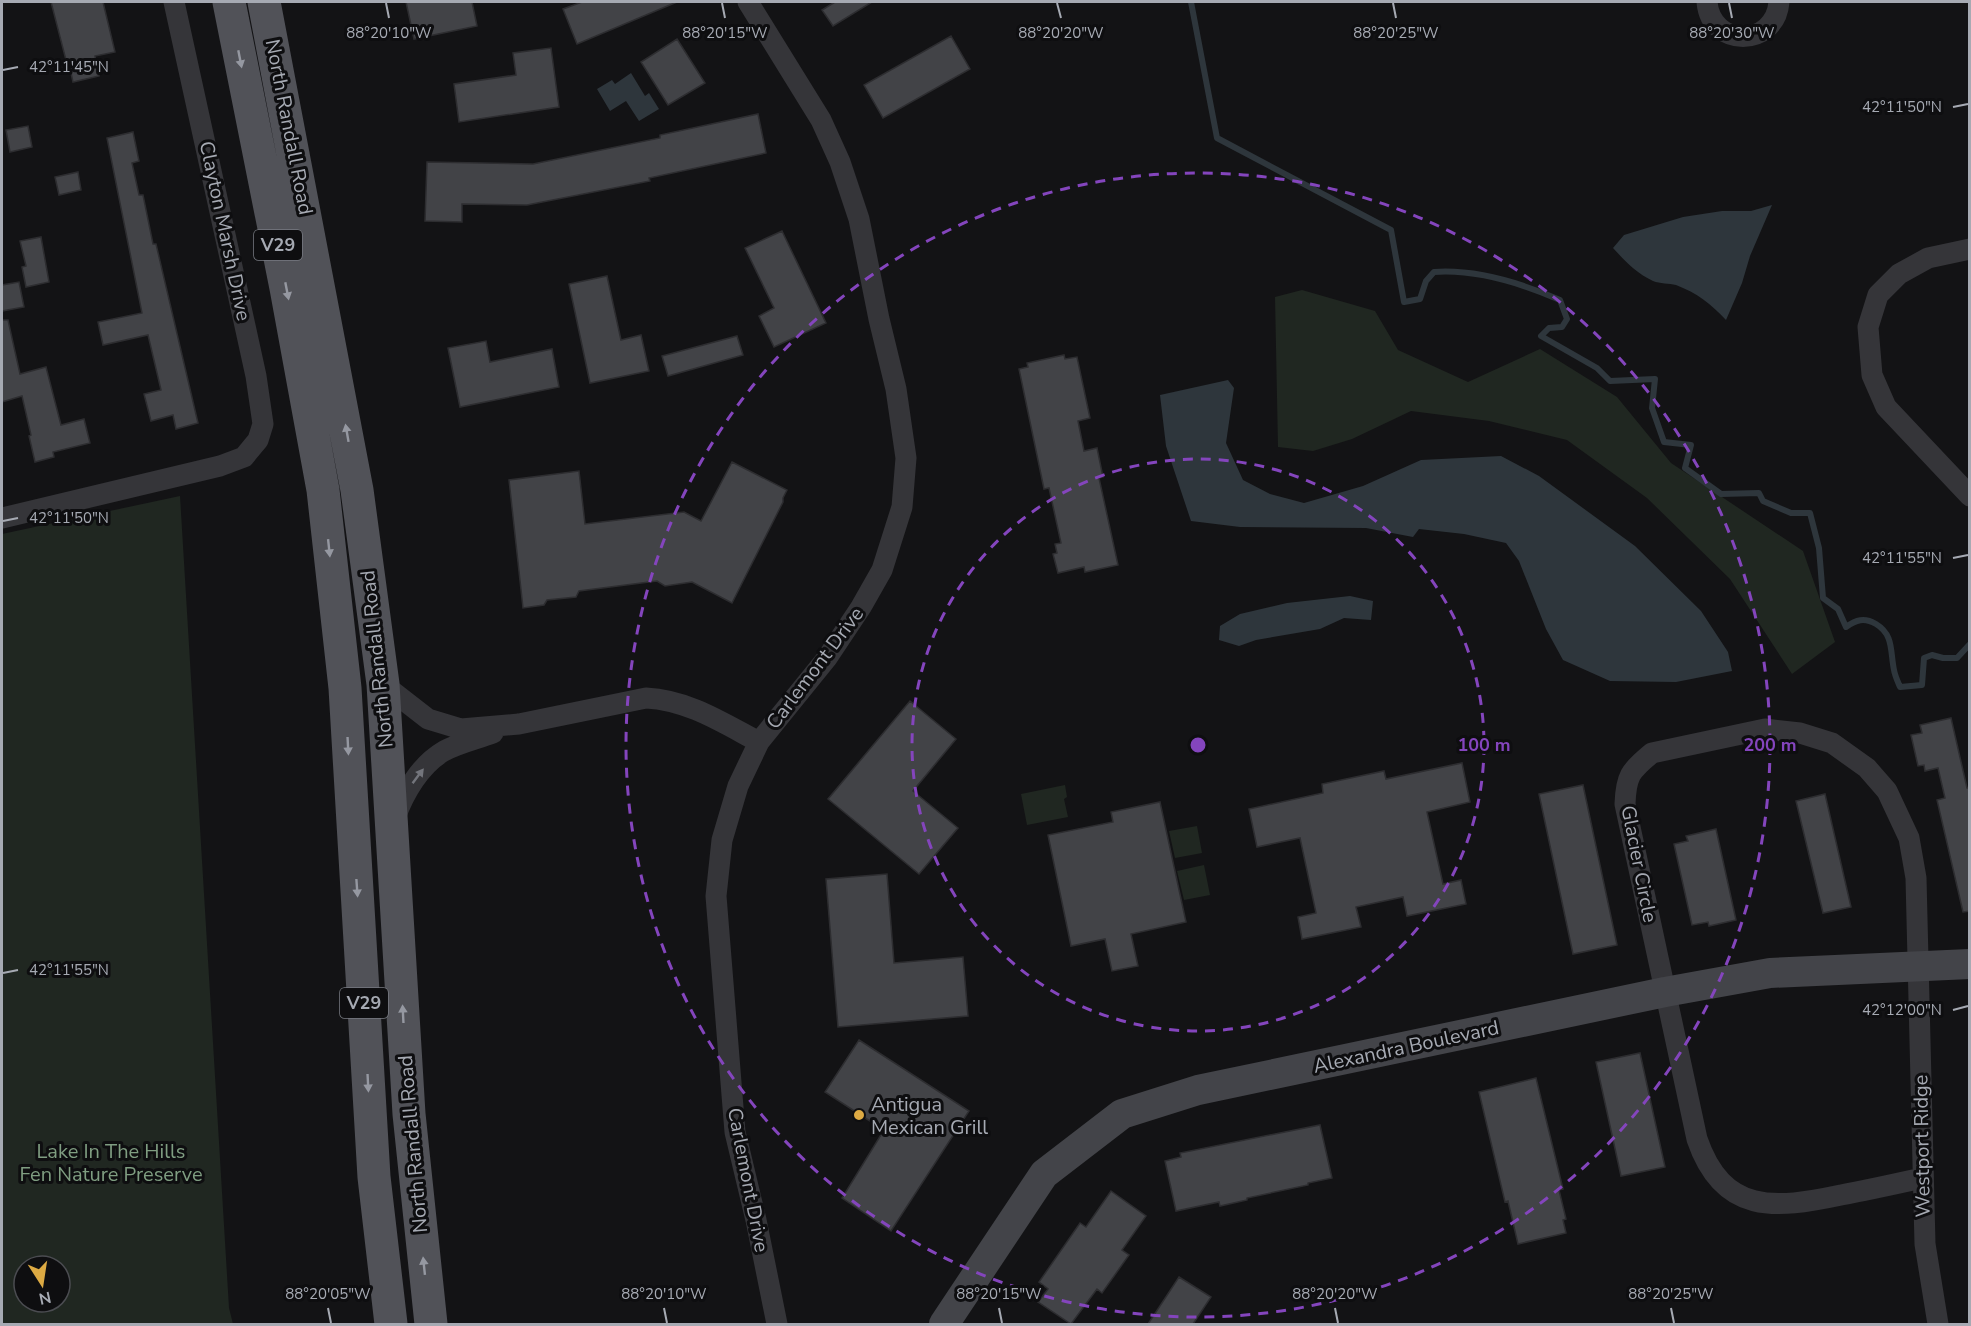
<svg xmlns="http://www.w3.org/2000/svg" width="1971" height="1326" font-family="'Nunito Sans',sans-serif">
<rect width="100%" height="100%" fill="#131315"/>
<path fill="#202721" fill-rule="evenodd" d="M1302,290L1375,311L1398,350L1468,382L1540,349L1617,397L1671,463L1803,551L1835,642L1792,674L1730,579L1647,498L1567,440L1489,421L1411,411L1352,439L1313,451L1278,447L1275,297Z
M180,496L229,1308L233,1324H2V534ZM24,1266H60V1302H24Z
M1065,785L1067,797L1064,799L1068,817L1027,825L1021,794Z
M1197,826L1202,853L1175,858L1169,831Z
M1204,865L1210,895L1184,900L1177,871Z"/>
<path fill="#2e363c" d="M631,73L645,96L649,93L659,109L639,121L626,101L610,111L597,89L612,80L615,84Z
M1772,205L1750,256L1742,283L1726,320C1711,304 1697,293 1676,285C1669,283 1660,284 1653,281C1636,273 1625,261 1613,248L1624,235L1683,217L1722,211H1751Z
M1228,380L1234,388L1226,443L1243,480L1270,494L1304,503L1363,486L1421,460L1501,456L1539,476L1635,546L1701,611L1728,652L1732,671L1676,682L1610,681L1563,660L1546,629L1519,561L1506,543L1464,534L1419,529L1413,537L1366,528L1240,527L1191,521L1166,446L1160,395Z
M1350,596L1373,601L1371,620L1344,618L1320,629L1256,640L1239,646L1219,640L1220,626L1240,614L1287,603Z"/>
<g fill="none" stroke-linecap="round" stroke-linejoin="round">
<path stroke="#2e363c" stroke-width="6" d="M1191,2L1217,138L1391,230L1404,302L1420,299L1426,281L1434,272C1477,269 1521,283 1560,300L1567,319L1562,327L1549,328L1541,336L1597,368L1610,381L1655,379L1652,408L1664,442L1691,445L1685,468L1721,494L1759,493L1763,501L1791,513H1810L1819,548L1823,598L1838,609L1846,627C1856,620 1864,617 1876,624C1894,635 1890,651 1894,670C1895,676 1898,682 1900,687L1922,685L1924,658L1932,655L1943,658H1957L1970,644"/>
</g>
<path fill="#424347" stroke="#2d2d30" stroke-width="1.5" d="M51,2H103L115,52L95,56L99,76L73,82L69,64H67Z
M406,2H472L477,26L414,39Z
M582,2H677L577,44L563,9Z
M835,2H872L833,26L822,10Z
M951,36L970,69L883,118L864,85Z
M677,39L705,83L668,105L641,62Z
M551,48L559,107L459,122L454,84L516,75L513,53Z
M758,114L766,153L649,178L650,181L527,205L462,204V222L425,221L427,162L533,164L660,138V135Z
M28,126L32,147L10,152L6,130Z
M133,132L139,161L132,163L139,195H143L153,244H156L198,423L176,429L173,415L151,421L144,394L161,390L148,335L103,345L98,322L142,313L107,138Z
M78,172L81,190L59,195L55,177Z
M782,231L826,323L774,347L759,316L774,308L745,248Z
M41,237L49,282L26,287L22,267L26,266L20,241Z
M607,276L621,340L641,335L649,371L590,383L569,284Z
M19,282L24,307L2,311V285Z
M2,320H8L20,374L46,367L61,425L84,419L90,443L53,452L54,457L35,462L29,436L31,435L22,396L2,402Z
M737,336L743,355L668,376L662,356Z
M486,341L490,362L552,349L559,387L460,407L448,348Z
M1064,355L1065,359L1077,357L1090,418L1078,421L1084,451L1097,448L1103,477L1099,478L1118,565L1085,572L1084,567L1058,573L1053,554L1057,553L1055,544L1061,543L1049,488L1044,489L1019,369L1028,367L1027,363Z
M732,462L787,490L783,498V502L732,603L692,582L665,586L657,581L579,591L576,597L547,600L544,605L523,608L509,480L579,471L585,524L684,512L701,521Z
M910,701L956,739L913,791L958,828L919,874L828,799Z
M1951,718L1967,788H1970V911L1963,912L1937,800L1945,798L1938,768L1925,771L1924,765L1918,766L1911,735L1922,733L1920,725Z
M1462,763L1470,802L1427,812L1443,884L1461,880L1466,904L1407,916L1403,897L1356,907L1361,927L1302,939L1298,917L1316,913L1300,838L1257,847L1249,809L1323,793L1322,784L1384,771L1386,779Z
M1583,785L1617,945L1573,954L1539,794Z
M1825,794L1851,907L1823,913L1796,801Z
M1160,802L1186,922L1131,934L1138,966L1112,971L1105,939L1071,946L1048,835L1113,822L1111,812Z
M1716,829L1736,920L1709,926L1708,922L1692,925L1674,844L1688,841L1686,836Z
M887,874L894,963L963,957L968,1016L838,1027L826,879Z
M859,1040L969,1111L891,1231L842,1198L884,1130L825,1092Z
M1640,1053L1665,1167L1621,1176L1596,1062Z
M1536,1078L1563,1189L1559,1190L1566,1219L1563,1220L1566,1233L1518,1244L1508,1201L1505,1202L1479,1092Z
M1320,1125L1332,1178L1308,1183V1185L1247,1198V1200L1220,1206L1219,1202L1176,1211L1165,1161L1181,1157L1180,1153Z
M1111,1191L1146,1216L1122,1250L1129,1255L1102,1293L1097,1289L1071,1324L1038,1302L1048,1289L1039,1282L1080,1223L1086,1227Z
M1179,1277L1211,1297L1193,1324H1148Z"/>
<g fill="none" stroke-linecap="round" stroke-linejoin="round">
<path stroke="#353539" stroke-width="21" d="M748,2L821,120L840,162L859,219L879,319L896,389L906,458L902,507L882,570L861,607L827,658L759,742L738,786L722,840L716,896L735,1132L756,1220L777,1324
M1707,2C1711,48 1775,48 1779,2
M1970,249L1928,258L1899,274L1878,295L1868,327L1872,375L1886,407L1970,496
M2,518L220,466L244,457L258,440L263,424L256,376L174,2
M383,684L428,719L461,729L519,724L646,698C688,700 723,723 759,742
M395,818C404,793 420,765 444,751C459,743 477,739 493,733
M1922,1178C1895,1184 1868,1190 1841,1195C1775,1209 1723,1215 1697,1139L1625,804C1626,776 1630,771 1652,753L1765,729L1800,733L1832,743L1867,768L1887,791L1909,838L1916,878L1925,1244L1938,1324"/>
<path stroke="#434449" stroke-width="30" d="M944,1324L1044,1174L1122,1114L1198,1090L1665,992L1770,973L1970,964"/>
<path stroke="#515258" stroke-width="33" d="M229,2L286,288L323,490L345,688L374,1177L391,1324
M264,2L357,490L383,684L409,1114L431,1324"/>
</g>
<defs><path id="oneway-solid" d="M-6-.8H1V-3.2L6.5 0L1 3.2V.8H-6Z" transform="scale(1.5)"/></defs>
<g fill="#9598a1">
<use href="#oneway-solid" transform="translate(240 59) rotate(79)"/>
<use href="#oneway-solid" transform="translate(287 291) rotate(79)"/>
<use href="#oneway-solid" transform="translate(347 433) rotate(-100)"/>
<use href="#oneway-solid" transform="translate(329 548) rotate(84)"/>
<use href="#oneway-solid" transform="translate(348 746) rotate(87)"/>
<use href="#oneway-solid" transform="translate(357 888) rotate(86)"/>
<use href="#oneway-solid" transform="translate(403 1014) rotate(-93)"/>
<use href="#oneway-solid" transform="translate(368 1083) rotate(87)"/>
<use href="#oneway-solid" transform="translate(424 1266) rotate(-96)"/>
</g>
<use fill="#73757c" href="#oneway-solid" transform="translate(418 776) rotate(-53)"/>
<path fill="none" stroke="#a6aab3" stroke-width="2" d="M386,3L389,18M722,3L725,18M1057,3L1061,18M1393,3L1396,18M1729,3L1732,18M3,70L18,67M1953,107L1968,104M3,521L18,518M1953,558L1968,555M3,973L18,970M1953,1010L1968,1006M328,1308L331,1323M664,1308L667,1323M999,1308L1002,1323M1335,1308L1338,1323M1671,1308L1674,1323"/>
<g fill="none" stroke="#8445bd" stroke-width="3" stroke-dasharray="10 8">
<circle cx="1198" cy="745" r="286"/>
<circle cx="1198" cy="745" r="572"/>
</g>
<circle fill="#ddaa43" stroke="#0e0e10" stroke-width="2" cx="859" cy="1115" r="6"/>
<g text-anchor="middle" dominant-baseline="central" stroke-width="6" stroke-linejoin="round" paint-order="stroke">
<g fill="#0e0e10" stroke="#787b82" stroke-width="1.5">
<rect x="254" y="230" width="48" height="30" rx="4.5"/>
<rect x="340" y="988" width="48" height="30" rx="4.5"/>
</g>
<g font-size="18" font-weight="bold" fill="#a6aab3">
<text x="278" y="245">V29</text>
<text x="364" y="1003">V29</text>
</g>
<g font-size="20" fill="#a6aab3" stroke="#0e0e10">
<text transform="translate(289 127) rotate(79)">North Randall Road</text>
<text transform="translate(225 231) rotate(78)">Clayton Marsh Drive</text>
<text transform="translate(377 659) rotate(-96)">North Randall Road</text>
<text transform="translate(815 668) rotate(-53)">Carlemont Drive</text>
<text transform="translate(1639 864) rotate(79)">Glacier Circle</text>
<text transform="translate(1406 1047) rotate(-12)">Alexandra Boulevard</text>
<text transform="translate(413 1144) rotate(-95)">North Randall Road</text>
<text transform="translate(1922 1146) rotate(-91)">Westport Ridge</text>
<text transform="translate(748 1180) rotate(79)">Carlemont Drive</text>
</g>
<g font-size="20" fill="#a6aab3" stroke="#0e0e10" text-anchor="start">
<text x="871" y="1104">Antigua<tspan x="871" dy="23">Mexican Grill</tspan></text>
</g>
<g font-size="20" fill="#7f9d81" stroke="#0e0e10">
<text x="111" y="1151">Lake In The Hills<tspan x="111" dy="23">Fen Nature Preserve</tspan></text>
</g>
</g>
<g font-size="15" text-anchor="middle" fill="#a6aab3" stroke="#0e0e10" stroke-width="6" stroke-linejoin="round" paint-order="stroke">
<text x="389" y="38">88°20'10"W</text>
<text x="725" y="38">88°20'15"W</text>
<text x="1061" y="38">88°20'20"W</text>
<text x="1396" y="38">88°20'25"W</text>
<text x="1732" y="38">88°20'30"W</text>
<text x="69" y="72">42°11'45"N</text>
<text x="1902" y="112">42°11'50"N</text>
<text x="69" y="523">42°11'50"N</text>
<text x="1902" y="563">42°11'55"N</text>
<text x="69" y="975">42°11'55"N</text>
<text x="1902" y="1015">42°12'00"N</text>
<text x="328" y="1299">88°20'05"W</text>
<text x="664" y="1299">88°20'10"W</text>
<text x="999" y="1299">88°20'15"W</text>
<text x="1335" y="1299">88°20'20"W</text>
<text x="1671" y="1299">88°20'25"W</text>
</g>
<circle cx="1198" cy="745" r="9" fill="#8445bd" stroke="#0e0e10" stroke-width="3"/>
<g font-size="18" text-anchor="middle" font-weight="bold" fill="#8445bd" stroke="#0e0e10" stroke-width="6" stroke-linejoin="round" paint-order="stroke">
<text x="1484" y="751">100 m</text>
<text x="1770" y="751">200 m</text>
</g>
<rect width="1971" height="1326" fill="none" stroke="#a6aab3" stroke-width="6"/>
<g transform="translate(42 1284) rotate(168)"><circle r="28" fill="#0e0e10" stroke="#4b4c51" stroke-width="1.5"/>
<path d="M0-4.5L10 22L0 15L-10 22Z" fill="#ddaa43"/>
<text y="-9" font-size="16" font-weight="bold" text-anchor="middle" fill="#a6aab3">N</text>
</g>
</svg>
